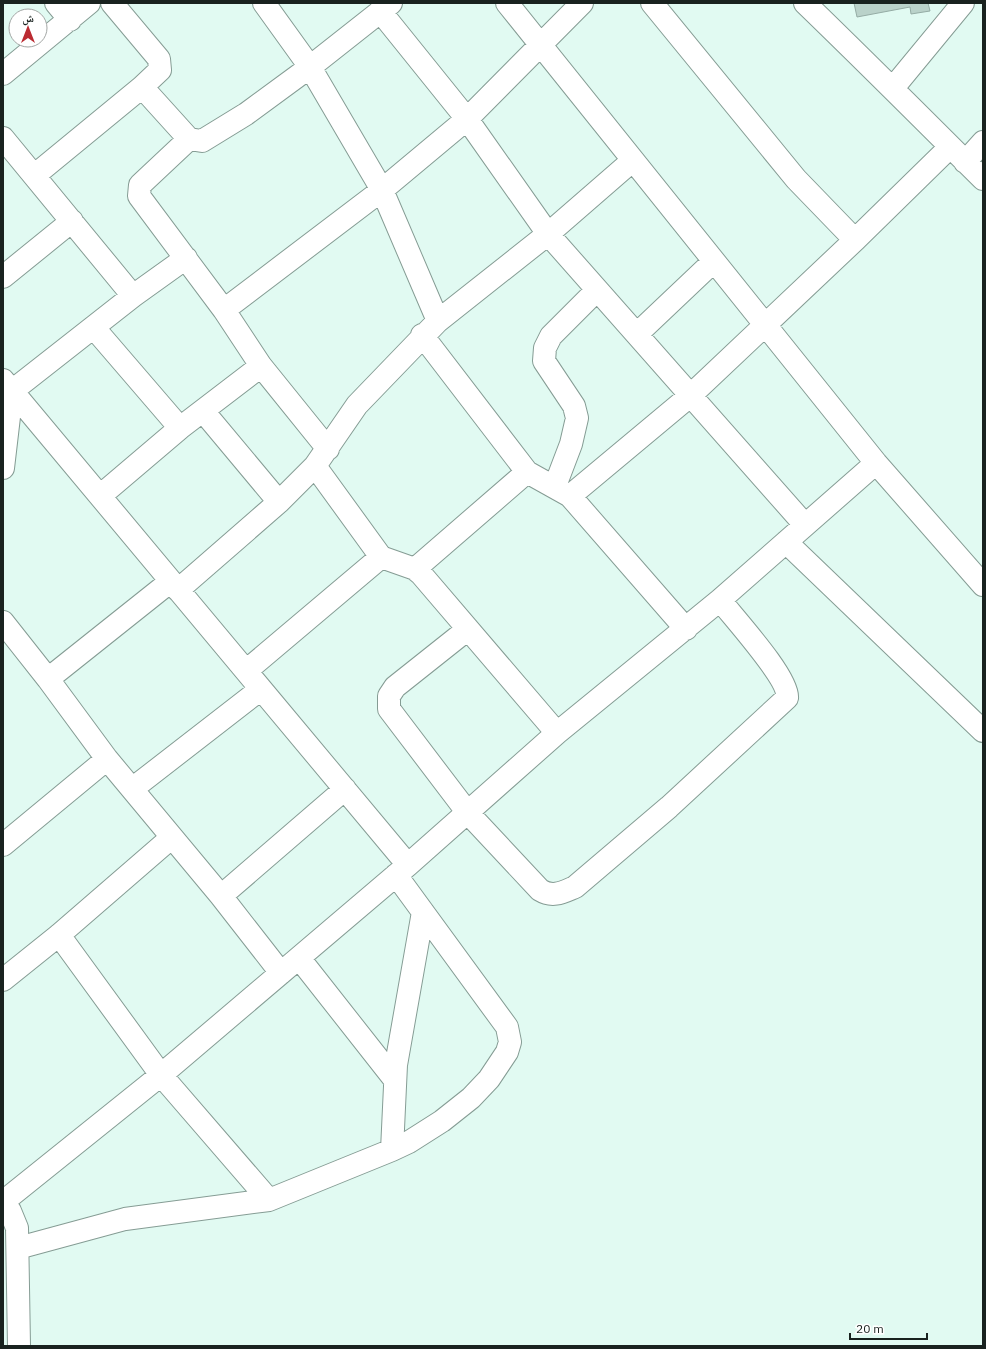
<svg xmlns="http://www.w3.org/2000/svg" width="986" height="1349" font-family="'IBM Plex Sans','Noto Naskh Arabic',sans-serif">
<rect width="100%" height="100%" fill="#e1faf2"/>
<path fill="#bad2ca" stroke="#95aca5" d="M854,3H928L930,11L911,14L910,7L857,17Z"/>
<g fill="none" stroke-linecap="round" stroke-linejoin="round">
<g stroke="#859c94" stroke-width="24">
<path id="minor" d="M56,3L70,20
M264,3L310,67L382,190L438,321
M507,3L876,463L983,585
M652,3L796,179L855,240
M805,3C865,61 924,120 983,179
M380,11L467,119L548,234L805,525
M3,74L89,3
M142,87L189,139L202,141L246,114L310,67L391,3
M893,88L963,3
M3,138L133,296
M189,139L140,185L139,196L224,310L261,366L328,449
M965,162L983,142
M35,175L142,87L160,70L159,59L112,3
M3,277L72,221
M224,310L382,190L467,119L582,3
M94,328L180,428
M637,334L714,261
M422,335L527,472L570,496L686,629
M3,380L408,865
M203,411L279,502
M315,466L381,557L415,569L421,574L557,733
M3,468L12,391L133,296L186,258
M555,486L571,444L577,418L574,406L544,361L545,348L551,336L597,290
M100,496L180,428L261,366
M570,496L691,395L855,240L949,148
M786,542L983,731
M415,569L527,472
M178,590L279,502L315,466L357,405L438,321L548,234L632,161
M3,622L48,679L107,759L221,896L281,973
M468,629L395,687L389,696V709L468,813L540,890C553,898 563,892 575,887L669,807L787,698C790,679 733,617 720,600
M246,671L381,557
M48,679L171,581
M132,789L261,689
M3,845L107,759
M221,896L345,789
M59,935L161,1075L269,1200
M299,958L395,1080
M3,980L59,935L171,838
M392,1150L396,1065L423,912
M3,1201L10,1211L17,1228L19,1346
M3,1202L161,1075L408,865L557,733L720,600L876,463
M18,1248L125,1219L269,1200L392,1150L409,1142L442,1121L471,1098L489,1079L507,1052L510,1042L507,1027L396,875"/>
</g>
<use href="#minor" stroke="#fff" stroke-width="22"/>
</g>
<rect width="986" height="1349" fill="none" stroke="#19221f" stroke-width="8"/>
<g transform="translate(28 28)"><circle r="19" fill="#ffffff" stroke="#a3a7a5"/>
<path d="M0-3L7 15L0 10L-7 15Z" fill="#bb2b32"/>
<text y="-6" font-size="11" font-weight="bold" text-anchor="middle" fill="#19221f">ش</text>
</g>
<path d="M850 1333v6h77v-6" fill="none" stroke="#19221f" stroke-width="2"/>
<text x="856" y="1333" font-size="12" fill="#19221f" stroke="#ffffff" stroke-width="3" paint-order="stroke">20 m</text>
</svg>
